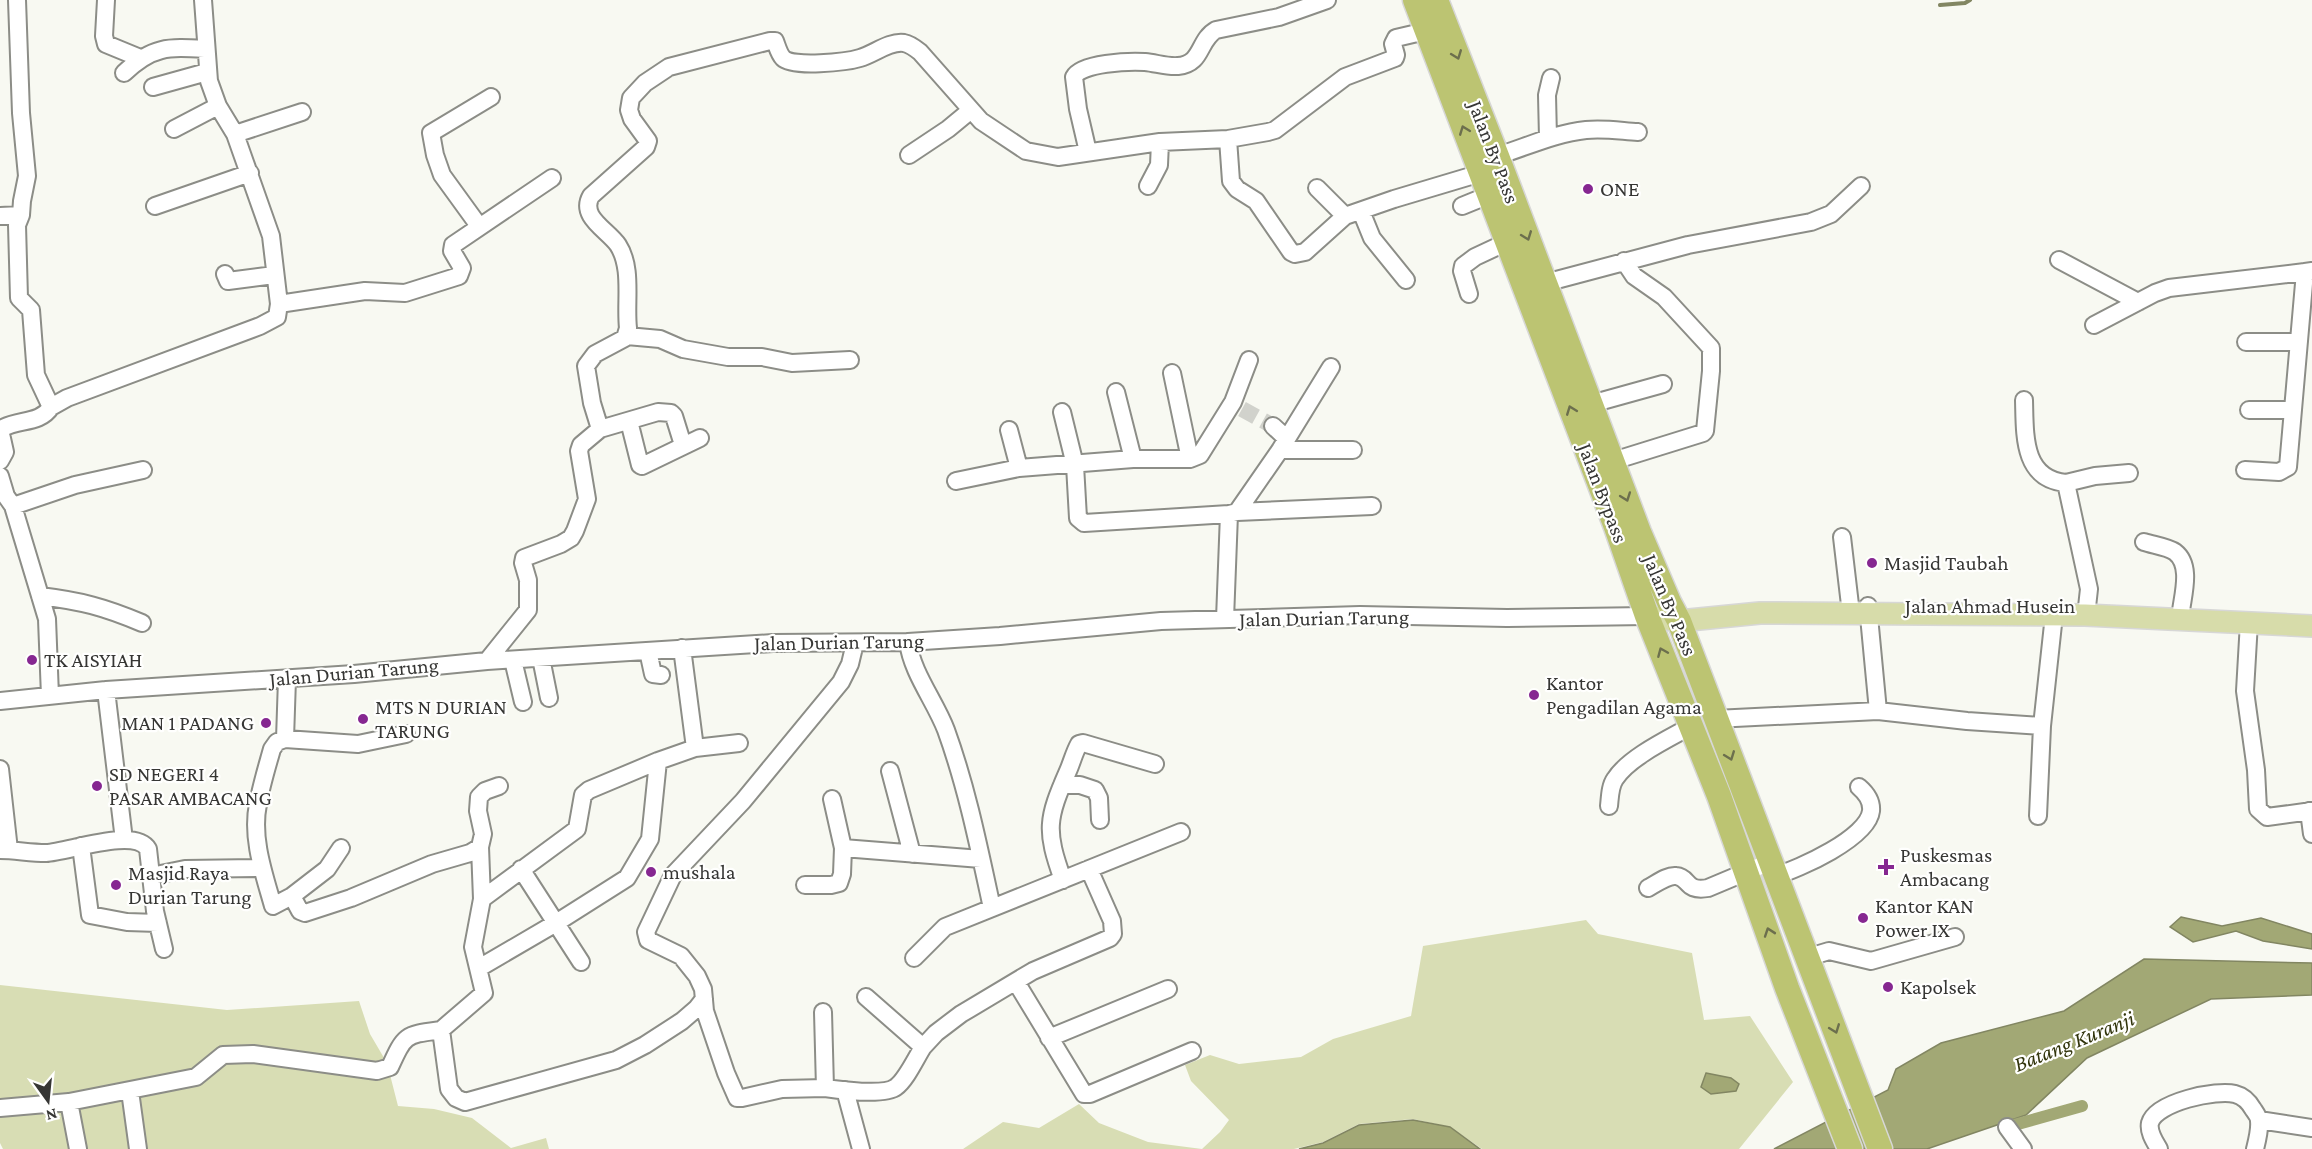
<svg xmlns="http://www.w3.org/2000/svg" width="2312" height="1149" font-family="'Crimson Pro',serif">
<rect width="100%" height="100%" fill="#f8f9f2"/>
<path fill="#d8ddb4" d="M1586,920L1598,934L1692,953L1704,1020L1750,1016L1793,1082L1739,1149H1482L1450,1127L1413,1119L1359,1124L1323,1142L1294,1149H963L1003,1122L1039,1128L1079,1104L1099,1123L1148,1142L1202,1149L1220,1132L1229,1120L1191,1081L1185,1065L1210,1055L1239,1064L1301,1057L1333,1039L1411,1016L1423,946Z
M0,985L227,1010L359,1001L370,1034L387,1063L398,1106L434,1109L472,1118L511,1148L546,1138L549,1149H3L0,1143Z"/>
<path fill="#a2a875" stroke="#828662" stroke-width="1.5" d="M2181,917L2222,926L2261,918L2312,934V949L2263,941L2236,931L2193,942L2170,927Z
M2144,959L2312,963V995L2211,999L2087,1058L2026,1115L1927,1149H1774L1888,1090L1896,1069L1941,1043L2064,1011Z
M1706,1073L1731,1078L1739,1084L1736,1091L1711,1094L1701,1087Z
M1413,1120L1450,1127L1480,1149H1299L1323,1143L1359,1125Z"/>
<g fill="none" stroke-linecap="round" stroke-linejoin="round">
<path stroke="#828662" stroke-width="4" d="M1940,5L1965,3L1970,0"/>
<path stroke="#a2a875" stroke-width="12" d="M2005,1120L2007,1127L2082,1106"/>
<path stroke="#d1d2cc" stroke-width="16" stroke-dasharray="16 8" stroke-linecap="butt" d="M1242,409L1273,426"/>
<g stroke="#8c8d87" stroke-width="20">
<path id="minor" d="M106,0L104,36L106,44L140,58
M124,73C152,46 168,47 205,49
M153,87L207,72
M174,129L218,106
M235,134L302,112
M1548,138L1547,95L1551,78
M1228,139L1231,181L1237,189L1256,201L1291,252L1295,254L1305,252L1345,216L1394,199L1481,173
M1088,152L1078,109L1074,77C1081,63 1129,61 1145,62C1156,63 1167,67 1178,66C1203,64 1198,40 1216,30L1279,17L1327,0
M909,155L948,129L971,110
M1497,156C1526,147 1556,133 1586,130C1603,128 1621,131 1638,132
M1148,186L1159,165L1160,142
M1317,188L1345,216
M155,206L250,173
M1462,206L1489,195
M1361,211L1372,238L1406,280
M0,216L21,215
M479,226L442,175L435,155L431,133L491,97
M2059,260L2138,302
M225,274L228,281L274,275
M1545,283L1688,245L1811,222L1831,214L1861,186
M1469,294L1462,271L1463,266L1475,257L1507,242
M279,304L365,291L405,293L459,276L462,268L452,251L453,245L552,178
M2094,325L2155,293L2169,288L2305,272
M627,336L660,339L683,349L728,357H762L792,363L850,360
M2246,342H2299
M1172,373L1190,459
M1116,392L1133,459
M2024,400C2025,434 2022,479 2066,483
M1591,404L1663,384
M51,407L67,398L260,326L277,317L279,304L271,236L235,134L218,106L209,81L203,0
M2249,410H2293
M1062,412L1075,465L1078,518L1084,523L1229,514
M629,421L640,465L642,466L700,438
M1273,426L1286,438
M600,429L658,412L671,413L674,416L683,445
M1009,430L1019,468
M1280,450H1353
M0,461L5,452L1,434L3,428C19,419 40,424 51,407L36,375L31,310L19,298L17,225L21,215L22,201L27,176L21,113L17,0
M1613,461L1703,433L1705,431L1711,371V348L1664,297L1634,276L1624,261
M2245,470L2279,472L2288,467L2305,272L2312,271
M0,476L6,496L13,506L47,619L50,696
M956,481L1019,468L1133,459H1190L1200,455L1233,402L1249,360
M13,506L75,485L143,470
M1237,512L1372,506
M1842,537L1850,605
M2144,542C2153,545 2168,547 2175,552C2192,565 2183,594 2181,611
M40,596C81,601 104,607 142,623
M1868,606L1878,711
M2087,607L2089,589L2066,483L2095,476L2129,473
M1225,619L1229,514L1237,512L1280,450L1331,367
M2249,622L2245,691L2256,770L2258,809L2267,817L2312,811
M908,642C912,673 935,701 946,730C967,788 979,848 992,908
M682,648L695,748
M648,651L653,674L661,675
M541,658L549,698
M513,660L523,702
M487,661L528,610V580L523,563L524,558L561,544L571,538L575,531L587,499L579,451L581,445L600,429L592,403L586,366L595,354L625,338L628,328C625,302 633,268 618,245C608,230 579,217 591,196L646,147L648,141L632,119L629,110L631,98L645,83L669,67L770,41H775C777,46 779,54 783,58C792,68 847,62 860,58C874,54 889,41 904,43C910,44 915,48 920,52L981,121L1026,151L1058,157L1160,142L1228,139L1268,132L1275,130L1345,77L1395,58L1396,55L1393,44L1396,38L1426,31
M106,690L124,840
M0,701L106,690L354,674L487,661L773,643L908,642L1000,636L1161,621L1360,615L1507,618L1647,616
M1715,719L1878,711L1967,721L2042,726
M406,734L358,744L285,739L277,742L272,749C267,767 261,786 258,804C251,838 264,874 273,906L292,896L300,911L305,913L351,898L432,864L470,853L480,847L483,834L478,811L479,797L485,791L499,786
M285,739L287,679
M0,769L9,850
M890,771L912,854
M1062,785H1080L1095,790L1099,798L1100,820
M832,799L843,848L981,859
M1609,806C1610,797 1610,786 1615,779C1629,757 1670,738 1693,725
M2309,811L2312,834
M2038,816L2042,726L2054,615
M81,846L90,915L127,922L158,923
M480,847L482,899L473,947L484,993L441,1030L449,1089L456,1098L465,1102L616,1060L645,1045L682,1021L697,1008L704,999
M0,850C15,850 30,853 46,853C68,852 135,827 148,849L155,911L164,949
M521,869L581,962
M151,876L185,869L262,868
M1775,876C1799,869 1868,838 1871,811C1872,801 1866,793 1859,787
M1063,880C1045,830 1047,819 1068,771C1072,762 1074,753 1079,744L1083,743L1155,764
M805,885H831L839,883L842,874L843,848
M1648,888C1656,884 1667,875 1676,876C1690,877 1684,892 1708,888L1770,862
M292,896L327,869L341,848
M482,899L577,829L583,795L589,790L658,761L695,748L739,743
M1809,957L1829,951L1871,961L1955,937
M914,958L945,927L1181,832
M479,968L556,923L627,878L650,839L658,761
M1016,982L1084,1094H1090L1192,1051
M866,997L923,1047L936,1033L961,1014L1033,971L1110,938L1113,934L1112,921L1089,869
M823,1012L825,1088L782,1089L742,1098H737L726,1073L705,1011L703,989L697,976L681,956L648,940L646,932L673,875L743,801L841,682L850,664L855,643
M1049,1038L1168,989
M825,1088C839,1090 885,1096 896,1087C906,1080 916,1058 923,1047
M845,1090L861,1149
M130,1091L138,1149
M69,1102L78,1149
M0,1108L69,1102L196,1077L223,1055L253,1054L377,1071L390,1067C405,1034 405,1035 441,1030
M2259,1120L2312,1128
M2007,1127L2023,1149
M2159,1149C2155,1142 2148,1132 2150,1123C2156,1102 2217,1089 2235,1094C2243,1096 2249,1102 2253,1109C2255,1112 2259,1117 2259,1121C2260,1130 2257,1141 2255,1149"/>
</g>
<g stroke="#d7d7d6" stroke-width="24">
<path id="major" d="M1647,616L1679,621L1760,613L2085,615L2312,626"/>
</g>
<g stroke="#d7d7d6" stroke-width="27">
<path id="highway" d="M1415,0L1616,527L1647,616L1719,796L1787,988L1850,1149
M1436,0L1497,156L1639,532L1669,602L1679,621L1880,1149"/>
</g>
<use href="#minor" stroke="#fff" stroke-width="16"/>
<use href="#major" stroke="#d7dcaa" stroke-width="21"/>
<use href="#highway" stroke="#bcc472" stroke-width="24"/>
</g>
<defs><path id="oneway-chevron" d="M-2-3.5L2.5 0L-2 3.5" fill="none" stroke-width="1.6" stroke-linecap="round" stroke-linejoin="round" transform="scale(1.5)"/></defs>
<g stroke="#6c6f4d">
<use href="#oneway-chevron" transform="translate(1457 55) rotate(69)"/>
<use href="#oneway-chevron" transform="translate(1464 130) rotate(-111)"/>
<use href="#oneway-chevron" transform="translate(1527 236) rotate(69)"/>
<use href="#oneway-chevron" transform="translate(1571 410) rotate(-111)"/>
<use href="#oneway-chevron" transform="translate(1626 497) rotate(70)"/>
<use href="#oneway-chevron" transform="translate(1662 652) rotate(-113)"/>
<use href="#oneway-chevron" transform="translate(1730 756) rotate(69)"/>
<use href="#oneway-chevron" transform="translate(1769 932) rotate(-109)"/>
<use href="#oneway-chevron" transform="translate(1835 1029) rotate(69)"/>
</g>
<g fill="#862791" stroke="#fffffe" stroke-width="2">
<circle cx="1588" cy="189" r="6"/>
<circle cx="1872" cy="563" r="6"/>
<circle cx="32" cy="660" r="6"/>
<circle cx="1534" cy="695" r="6"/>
<circle cx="363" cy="719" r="6"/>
<circle cx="266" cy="723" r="6"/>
<circle cx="97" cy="786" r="6"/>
<path d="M1883 858h6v6h6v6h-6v6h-6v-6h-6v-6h6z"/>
<circle cx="651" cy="872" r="6"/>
<circle cx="116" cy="885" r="6"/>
<circle cx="1863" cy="918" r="6"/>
<circle cx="1888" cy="987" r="6"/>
</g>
<g text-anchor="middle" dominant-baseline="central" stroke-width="4.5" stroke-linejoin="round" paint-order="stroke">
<g font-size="21" fill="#363634" stroke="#fffffe">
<text transform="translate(1494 152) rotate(69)">Jalan By Pass</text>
<text transform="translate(1603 493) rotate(69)">Jalan Bypass</text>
<text transform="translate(1670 605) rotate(67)">Jalan By Pass</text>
<text x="1990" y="606">Jalan Ahmad Husein</text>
<text transform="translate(1324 618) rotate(-1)">Jalan Durian Tarung</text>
<text transform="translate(839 642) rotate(-1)">Jalan Durian Tarung</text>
<text transform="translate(354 672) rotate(-5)">Jalan Durian Tarung</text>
</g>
<g font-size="21" fill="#363634" stroke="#fffffe" text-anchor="start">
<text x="1600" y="189">ONE</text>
<text x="1884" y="563">Masjid Taubah</text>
<text x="44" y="660">TK AISYIAH</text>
<text x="1546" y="683">Kantor<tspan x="1546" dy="24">Pengadilan Agama</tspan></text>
<text x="375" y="707">MTS N DURIAN<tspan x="375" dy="24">TARUNG</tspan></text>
<text x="254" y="723" text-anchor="end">MAN 1 PADANG</text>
<text x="109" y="774">SD NEGERI 4<tspan x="109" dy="24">PASAR AMBACANG</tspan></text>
<text x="1900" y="855">Puskesmas<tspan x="1900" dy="24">Ambacang</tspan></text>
<text x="663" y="872">mushala</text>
<text x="128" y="873">Masjid Raya<tspan x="128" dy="24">Durian Tarung</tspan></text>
<text x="1875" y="906">Kantor KAN<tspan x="1875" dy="24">Power IX</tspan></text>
<text x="1900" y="987">Kapolsek</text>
</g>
<g font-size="22" font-style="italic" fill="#31340b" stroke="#fffffe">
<text transform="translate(2074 1041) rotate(-22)">Batang Kuranji</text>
</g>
</g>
<g transform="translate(48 1101) rotate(165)" stroke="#fffffe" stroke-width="4.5" paint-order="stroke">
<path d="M0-4.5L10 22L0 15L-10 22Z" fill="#363634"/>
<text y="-9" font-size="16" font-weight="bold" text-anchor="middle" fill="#363634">N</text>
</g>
</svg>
